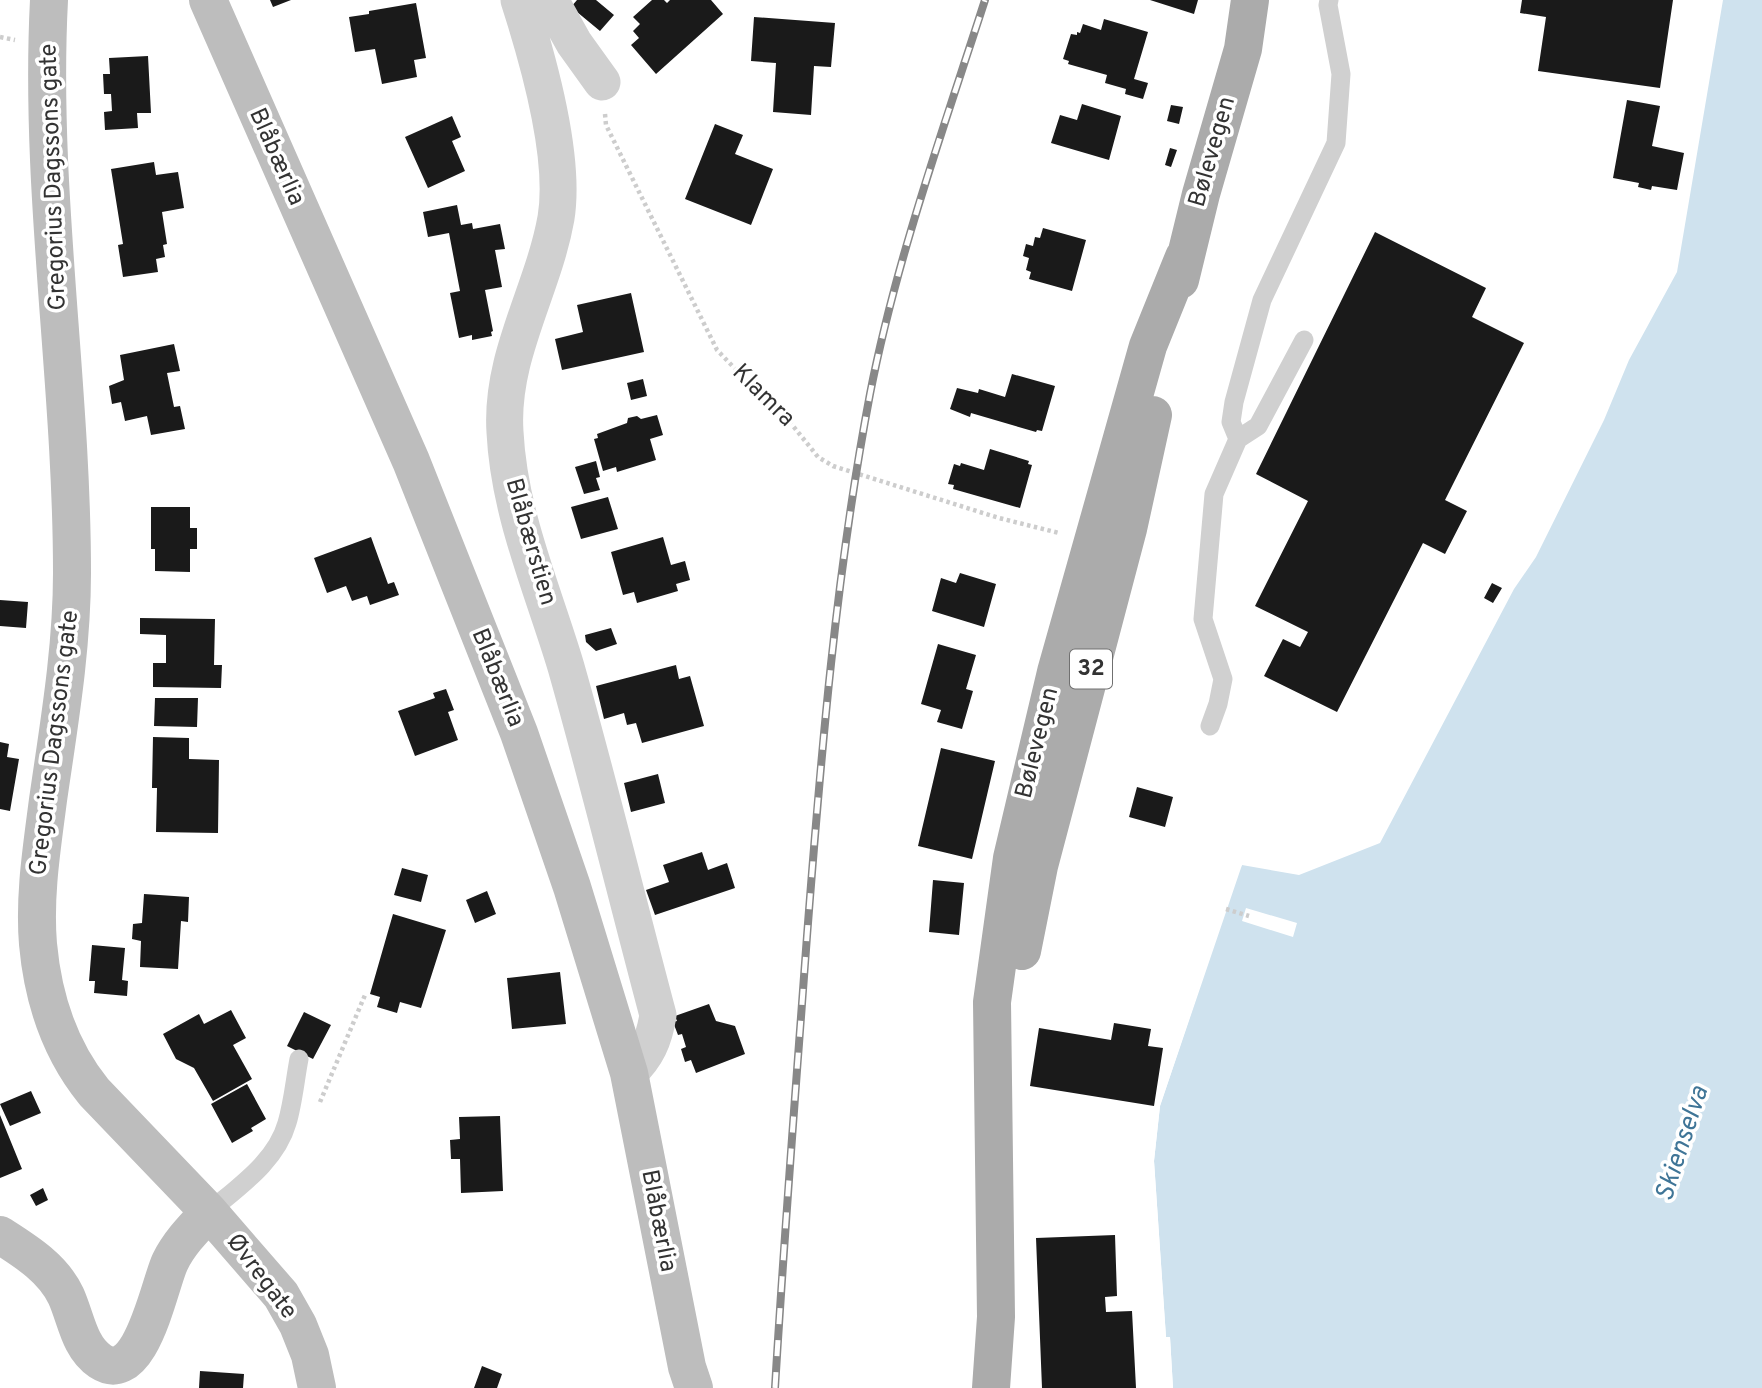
<svg xmlns="http://www.w3.org/2000/svg" width="1762" height="1388" font-family="Overpass,sans-serif">
<rect width="100%" height="100%" fill="#fff"/>
<path fill="#cfe2ee" d="M1723,0H1762V1388H1173L1170,1337H1166L1154,1161L1160,1106L1239,870L1242,865L1299,875L1380,843L1514,589L1536,557L1604,420L1629,360L1677,272Z"/>
<path fill="#fff" d="M1238,864L1242,865L1160,1106L1154,1161L1166,1337H1170L1173,1388H1170L1167,1341L1163,1338L1151,1162L1156,1106Z
M1246,908L1297,923L1293,937L1242,921Z"/>
<path fill="#1a1a1a" d="M270,0H291L273,7Z
M577,0H596L614,15L600,31L571,7Z
M652,0H664L667,3L670,0H711L723,14L656,74L631,45L639,38L633,31L640,24L633,17Z
M1150,0H1198L1194,14Z
M1522,0H1673L1660,88L1538,71L1546,17L1520,13Z
M416,3L426,58L414,60L417,77L382,84L375,49L355,52L349,17L369,14V11Z
M754,17L835,23L831,67L814,66L811,115L773,112L776,63L751,61Z
M1104,19L1148,32L1134,79L1148,83L1143,99L1125,94L1126,89L1105,83L1107,75L1068,64L1069,61L1063,59L1071,34L1077,35V32L1080,33L1083,24L1101,30Z
M148,56L151,113H137L138,128L105,130L104,112L112,111L111,94H104L103,74H110L109,58Z
M1627,100L1660,106L1652,146L1684,153L1677,190L1652,186L1651,190L1638,187L1639,183L1613,178Z
M1082,104L1121,116L1109,160L1051,143L1060,115L1077,120Z
M1171,105L1183,107L1179,124L1167,121Z
M452,116L461,137L452,141L465,171L428,188L405,137Z
M715,124L743,135L735,154L773,169L751,225L685,199Z
M1170,148L1177,150L1171,167L1165,165Z
M154,162L156,175L178,172L184,208L162,212L167,244L163,245L165,257L156,259L158,272L123,277L118,245L123,244L111,169Z
M457,205L461,225L472,223L473,229L500,224L505,249L495,250L502,287L485,290L493,331L491,332L492,336L472,340V335L459,338L450,293L460,291L449,233L428,237L423,212Z
M1043,228L1086,240L1072,291L1029,279L1031,272L1026,270L1029,258L1023,256L1026,244L1033,246L1035,237L1040,238Z
M1375,232L1486,288L1472,317L1524,343L1445,500L1467,511L1445,554L1423,543L1337,712L1264,676L1283,639L1300,647L1308,632L1255,606L1308,501L1256,474Z
M631,293L644,352L562,370L555,339L583,332L577,305Z
M174,344L180,371L167,373L174,407L180,406L185,429L151,435L147,416L125,421L121,402L112,404L109,386L124,380L120,355Z
M1012,374L1055,386L1042,431L1037,430L1036,432L971,413L970,417L950,409L957,388L978,393L979,389L1005,397Z
M643,379L647,396L631,400L627,383Z
M657,415L663,435L650,439L656,460L617,472L616,467L603,471L594,439L598,438L597,434L627,423L628,418L637,416L641,419Z
M990,449L1029,461L1028,464L1032,465L1020,508L953,489L954,485L948,484L954,464L960,466L961,463L984,470Z
M596,461L600,477L596,478L600,490L584,494L575,467Z
M608,497L618,529L581,539L571,507Z
M151,507H190V528H197V549H190V572L155,571V549H151Z
M371,537L388,584L394,582L399,595L370,605L367,596L352,601L346,586L327,593L314,558Z
M663,537L671,565L685,561L690,580L676,584L678,591L637,603L634,592L623,595L611,552Z
M960,573L996,584L984,627L932,611L941,578L956,583Z
M1492,583L1502,588L1493,603L1484,598Z
M0,600L28,602L26,628L0,626Z
M140,618L215,619L214,665H222L221,688L153,687V663H166V635L140,634Z
M611,628L617,644L596,651L586,642L585,635Z
M938,644L976,655L966,689L973,691L962,729L937,722L941,710L921,704Z
M676,665L679,679L690,676L704,726L642,743L636,723L627,725L624,713L604,719L596,686Z
M446,689L454,710L448,712L458,740L415,756L398,711L435,698L433,693Z
M155,698H198L197,727L154,726Z
M153,737L189,738V759L219,760L218,833L156,832L157,788H152Z
M0,742L9,744L7,757L19,759L10,811L0,809Z
M941,748L995,761L972,859L918,846Z
M658,774L665,803L631,812L624,783Z
M1137,787L1173,797L1165,827L1129,817Z
M702,852L708,870L727,863L735,888L655,915L646,890L669,882L663,865Z
M402,868L428,875L421,902L394,895Z
M933,880L964,883L959,935L929,932Z
M487,891L496,914L475,923L466,900Z
M144,894L189,897L188,922L181,921L178,969L140,967L141,941L132,939L133,924L142,923Z
M393,914L446,930L421,1008L400,1002L397,1013L377,1007L380,997L370,994Z
M92,945L125,948L122,980L128,981L127,996L94,993L95,981H89Z
M560,972L566,1024L512,1029L507,978Z
M709,1004L716,1021L735,1026L745,1054L696,1073L691,1060L685,1062L681,1049L686,1047L682,1034L678,1035L673,1022L677,1021L675,1016Z
M231,1010L246,1038L233,1045L252,1079L213,1101L194,1068L176,1059L163,1034L199,1014L204,1024Z
M304,1012L331,1025L313,1059L287,1046Z
M1114,1023L1151,1029L1148,1046L1163,1048L1154,1106L1030,1086L1039,1028L1111,1040Z
M247,1084L266,1119L251,1128L253,1131L232,1143L211,1104Z
M31,1091L41,1113L10,1126L0,1104Z
M0,1115L22,1169L0,1178Z
M500,1116L503,1191L461,1193L460,1159H451L450,1140L460,1139L459,1117Z
M43,1188L48,1200L36,1206L30,1195Z
M1115,1235L1117,1296L1105,1297L1106,1312L1132,1311L1136,1388H1042L1036,1238Z
M482,1366L502,1374L497,1388H474Z
M200,1371L244,1374L243,1388H199Z"/>
<g fill="none" stroke-linecap="round" stroke-linejoin="round">
<path stroke="#cdcdcd" stroke-width="4.5" stroke-dasharray="3.5 3.5" stroke-linecap="butt" d="M0,37L15,40
M605,114L606,125L717,350L745,379L773,401L818,457L833,466L999,518L1059,533
M1226,909L1249,916
M320,1102L365,995"/>
<path stroke="#d0d0d0" stroke-width="19" d="M1238,439L1231,422L1234,402L1262,300L1336,143L1341,74L1328,5L1329,0
M1210,726L1218,704L1223,679L1203,619L1214,494L1238,439L1258,426L1304,340
M209,1212C238,1187 276,1162 287,1123C293,1103 295,1080 299,1059"/>
<path stroke="#d0d0d0" stroke-width="37" d="M519,0C538,59 566,157 556,218C543,291 500,356 505,432C509,514 543,590 566,667C599,783 627,899 658,1015C654,1040 647,1056 629,1073
M550,0L574,43L602,82"/>
<path stroke="#bdbdbd" stroke-width="38" d="M49,0C39,191 72,382 72,573C72,649 59,724 48,800C42,847 34,895 38,944C43,999 59,1049 94,1092L209,1212L281,1295L298,1325L310,1355L317,1388
M208,0L411,461L519,733L572,887L629,1073L687,1367L694,1388
M0,1235C25,1251 53,1268 66,1296C76,1318 79,1347 100,1361C141,1388 159,1285 170,1262C179,1243 195,1227 209,1212"/>
<path stroke="#ababab" stroke-width="38" d="M1180,280L1201,194L1243,49L1250,0
M1022,951L1039,866L1128,529L1153,415
M991,1388L996,1317L992,1002L1012,858L1056,672L1148,346L1184,257"/>
<g stroke="#888" stroke-width="8">
<path id="rail" d="M775,1388C784,1237 796,1086 807,936C821,754 836,573 870,394C896,260 943,130 985,0"/>
</g>
<use href="#rail" stroke="#fff" stroke-width="5" stroke-dasharray="16" stroke-linecap="butt"/>
</g>
<g text-anchor="middle" dominant-baseline="central" stroke-width="7" stroke-linejoin="round" paint-order="stroke">
<rect fill="#fff" stroke="#707070" stroke-width="2" x="1070" y="649.5" width="42" height="39" rx="5"/>
<g font-size="23" font-weight="bold" fill="#333">
<text x="1091" y="669">32</text>
</g>
<g font-size="24" fill="#333" stroke="#fff">
<text transform="translate(1213 152) rotate(-74)">Bølevegen</text>
<text transform="translate(276 157) rotate(66)">Blåbærlia</text>
<text transform="translate(54 177) rotate(-92)">Gregorius Dagssons gate</text>
<text transform="translate(763 396) rotate(45)">Klamra</text>
<text transform="translate(530 542) rotate(74)">Blåbærstien</text>
<text transform="translate(497 678) rotate(68)">Blåbærlia</text>
<text transform="translate(55 743) rotate(-83)">Gregorius Dagssons gate</text>
<text transform="translate(1038 743) rotate(-76)">Bølevegen</text>
<text transform="translate(658 1221) rotate(79)">Blåbærlia</text>
<text transform="translate(261 1277) rotate(53)">Øvregate</text>
</g>
<g font-size="26" font-style="italic" fill="#3f7597" stroke="#fff">
<text transform="translate(1683 1144) rotate(-72)">Skienselva</text>
</g>
</g>
</svg>
